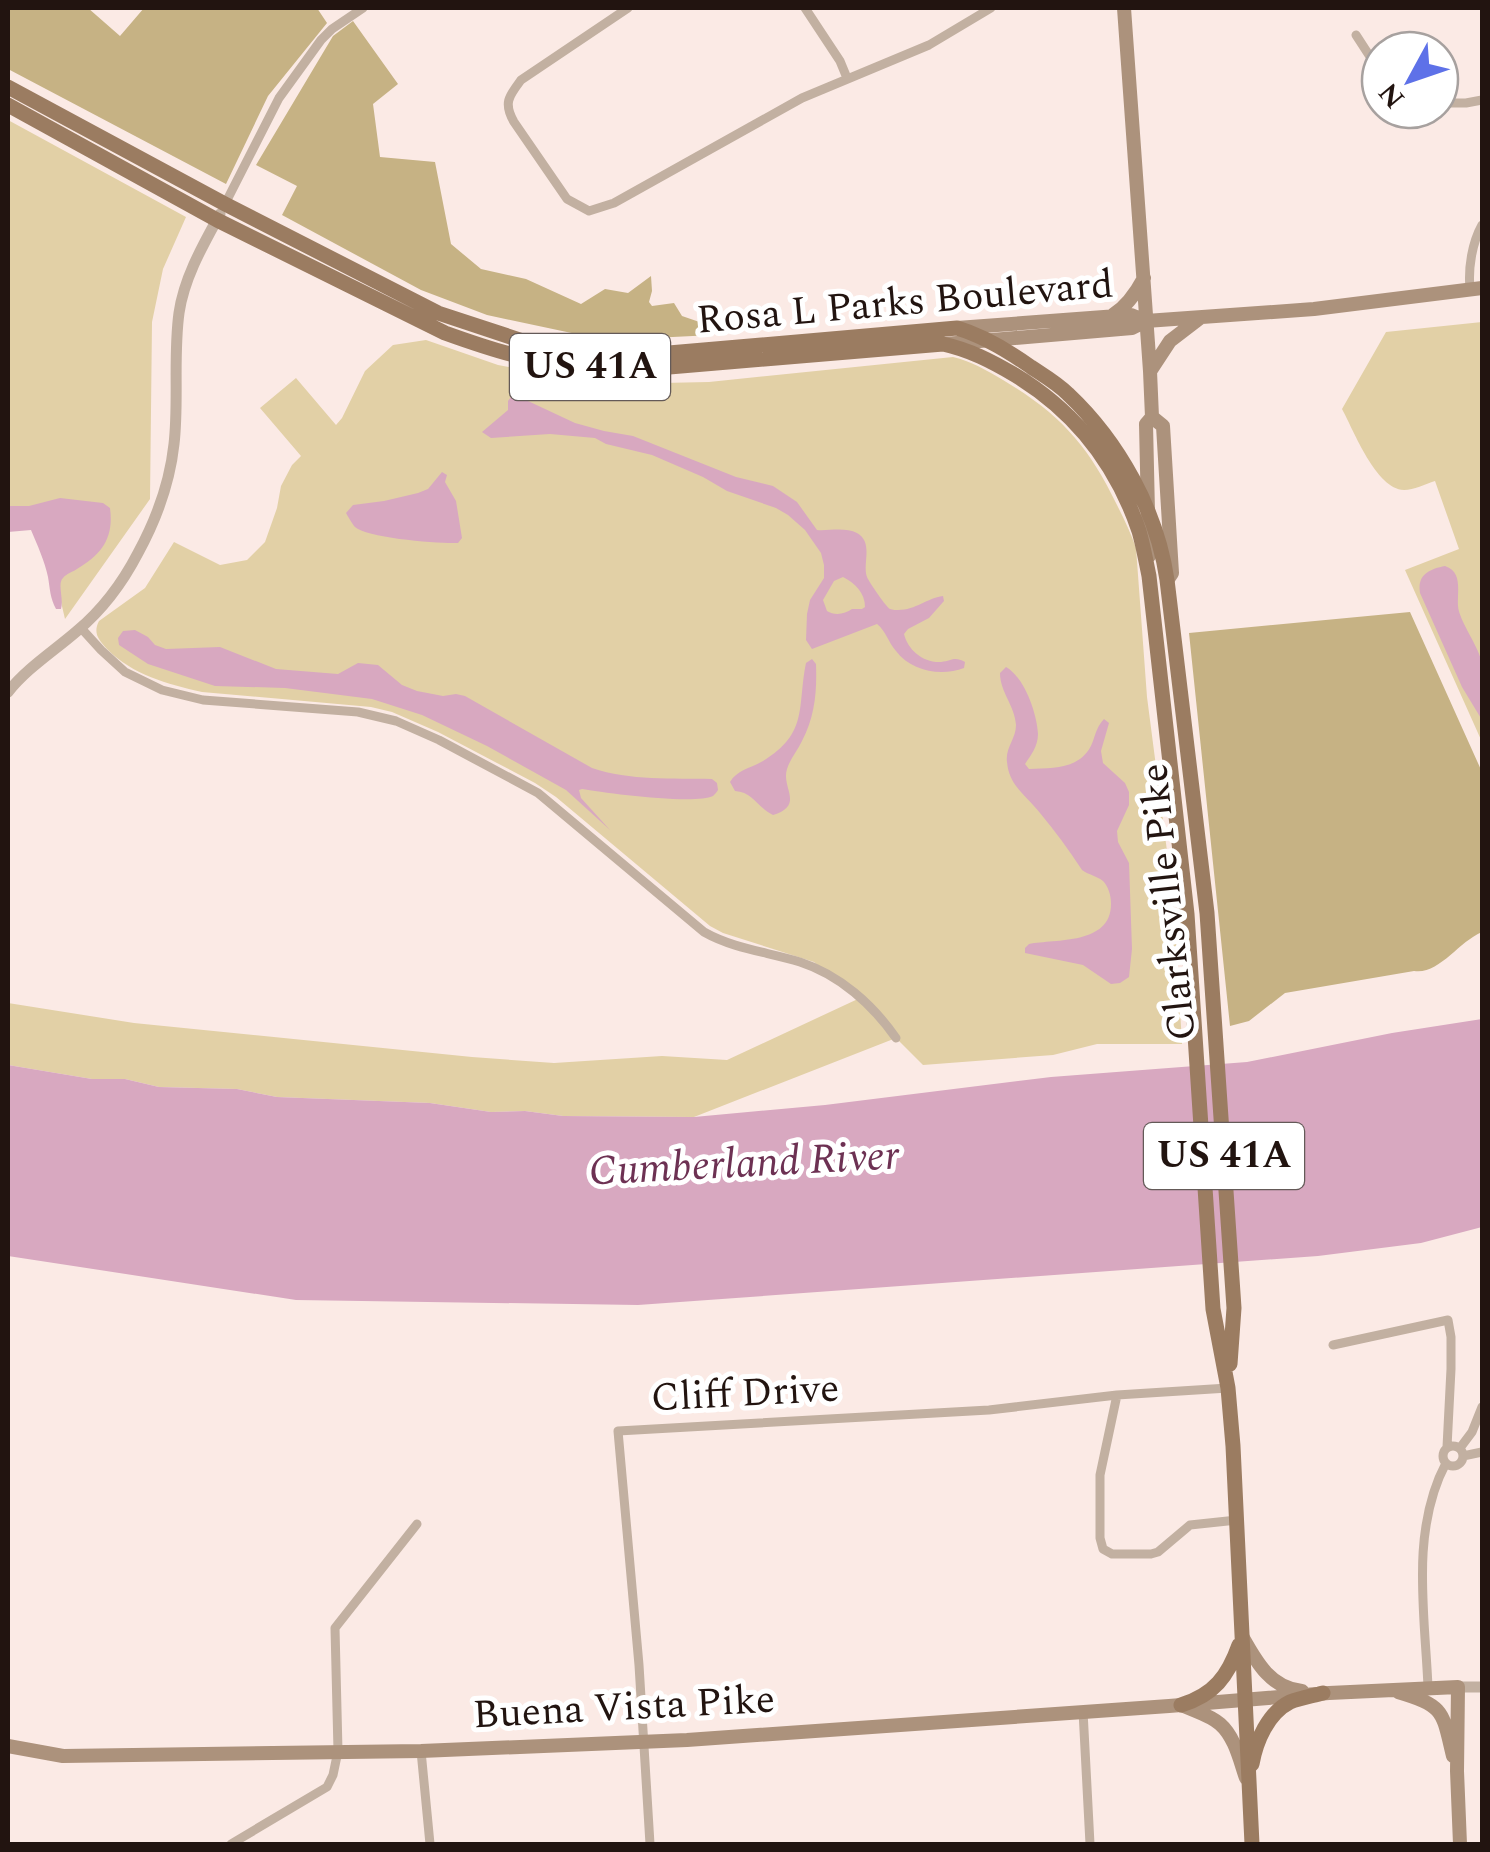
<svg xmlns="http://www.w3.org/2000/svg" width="1490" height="1852" font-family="Spectral,serif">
<rect width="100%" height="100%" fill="#fbeae5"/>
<path fill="#e2d0a6" d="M8,120L186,217L163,269L152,322L150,499L65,619L43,525L8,527Z
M1482,322V742L1405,570L1459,549L1435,481C1425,484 1414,490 1404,490C1376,489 1354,431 1342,409L1386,332Z
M426,340L498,365L576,380L614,384L709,382L953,357C971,361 986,370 1003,380C1060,414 1088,445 1117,505C1124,519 1131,533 1136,548L1147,697L1174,905L1182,1044H1097L1053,1055L923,1065L896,1038L694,1117L563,1116L525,1111L491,1112L430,1103L277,1097L237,1089L159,1087L125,1079H92L8,1065V1003L134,1023L472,1057L554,1063L662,1056L727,1060L860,998L814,962L723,933L710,926L556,797L535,783L438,732L392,712L371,707L202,692C167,684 133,675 107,649C98,639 93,633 99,621L145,588L174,542L220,565L247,560L265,542L277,508L281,486L292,465L301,456L260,408L296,378L336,425L342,418L365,371L393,345Z"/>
<path fill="#c6b284" d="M8,8H88L120,36L144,8H317L327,23L268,96L226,184L8,69Z
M353,21L398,84L373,104L380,157L435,162L451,244L481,269L526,279L581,304L605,289L628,293L651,276L652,291L649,302L652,306L674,303L682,316L714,327L713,335L632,339L581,335L487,315L421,290L282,215L297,186L256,165L333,36Z
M1410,612L1482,772V932C1458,942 1439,975 1414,971L1285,993L1249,1021L1230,1026L1189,633Z"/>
<path fill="#d8a8c0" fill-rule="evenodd" d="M513,394L575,423L604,431L633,436L736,477L773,486L797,502L817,530C828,531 846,527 857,533C874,543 862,563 867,577C869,582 887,608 890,609C893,610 896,610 898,610C916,610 927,598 943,596L944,601L929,618L908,629L904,634C908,650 923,663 941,662C952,661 954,656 965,662L964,668C941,677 911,671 896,651C888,642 886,631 877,624L812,649L806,640L807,614L810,600L824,578V565L821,553L805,530L788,515L776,508L727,491L703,477L652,455L606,444L595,438L550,434L491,438L482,432L508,410V401ZM843,577C855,583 865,593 865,607L862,609H852C845,614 835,616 827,611L823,600L834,581Z
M442,472L447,475L445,482L456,501L462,538L458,543C441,544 366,538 355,527C353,525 347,515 346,513L353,505L384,501L418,493L428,489Z
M60,498L103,503L110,508C114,538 102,554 77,569C73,572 67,573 63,578C57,584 64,598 61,609H56C50,598 50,589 48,577C45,562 37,544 31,530L8,532V506H29Z
M1445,566C1463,572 1457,591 1458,606C1459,621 1480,648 1482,664C1485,682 1483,702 1482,720L1462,687L1420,593C1417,575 1429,569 1445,566Z
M135,630L148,637L155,645L166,649L220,647L276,669L338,674L358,663L378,665L402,685L417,691L443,696L456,694L465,696L592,768C630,781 673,778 712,779L717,783L718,790C717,792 715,794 713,796C695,805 605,793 582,789L579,790L581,798L610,830L566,790L487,746L422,715L372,699L285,688L215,686L148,664L119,645L118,638L123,631Z
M812,659L816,664C817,692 815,716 802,741C798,750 790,759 787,769C781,788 805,805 773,815C758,808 753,792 735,791L730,782C737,770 751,768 763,761C809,733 797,707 806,663Z
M1006,667C1024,677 1037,713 1038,734C1038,746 1031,755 1025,764L1029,769C1055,768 1083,769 1093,741C1096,732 1097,727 1104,719L1109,723L1101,751L1103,763L1125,783L1129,792V805L1117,831L1118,842L1129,863L1132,949L1129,977L1120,983L1111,984L1083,965L1025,953V948L1029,944C1056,939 1112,945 1111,903C1111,895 1108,886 1103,881C1097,876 1089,875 1082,870C1069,850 1055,831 1040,813C1026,795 1009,786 1007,762C1005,748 1016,739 1016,725C1015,706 1000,692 1000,673Z
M1482,1019V1227L1421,1243L1318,1256L638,1305L296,1300L8,1256V1065L92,1079H125L159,1087L237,1089L277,1097L430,1103L491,1112L525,1111L563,1116L694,1117L825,1105L1051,1077L1247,1062L1392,1033Z"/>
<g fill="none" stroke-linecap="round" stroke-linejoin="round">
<path stroke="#c2b0a1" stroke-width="9" d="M628,8L521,80C509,96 503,103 514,122L567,199L589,211L614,203L802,98L929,45L991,8
M805,8L840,61L847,78
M1356,35L1380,72
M1440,103H1466L1482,100
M225,204L279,98L321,40L332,29L363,8
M1470,289C1468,268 1472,243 1482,225
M81,628L101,650L125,672L162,690L203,700L358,712L396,721L439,740L538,793L704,932C734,949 768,952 800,962C840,975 873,1005 896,1038
M1333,1345L1448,1320L1451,1337V1369L1447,1447
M1117,1395L1100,1475V1538L1103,1549L1112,1554H1151L1158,1552L1190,1525L1237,1520
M1443 1456a10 10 0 1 1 20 0a10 10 0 1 1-20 0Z
M1460,1448L1472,1432L1482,1407
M1463,1456L1482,1452
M1428,1687C1425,1614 1410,1531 1446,1463
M1083,1711L1090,1844
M421,1751L430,1844
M231,1844L327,1787L333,1775L338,1751L335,1628L417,1524
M650,1844L639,1665L618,1431L989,1410L1117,1395L1228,1388"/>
<path stroke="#c2b0a1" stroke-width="11" d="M8,692C27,668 54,651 77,631C102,610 123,582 138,553C156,520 170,481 174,444C179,401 173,357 179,313C184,278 203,245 220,214
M1458,1687H1482"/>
<path stroke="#ac927c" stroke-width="14" d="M1124,8L1150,371L1152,417L1146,424L1149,556
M1113,315C1127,306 1136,293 1144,278
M957,328L1131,315L1146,321L1314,309L1482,288
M945,344L1132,328L1146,321
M1151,370L1170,341L1200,318
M1152,417L1163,426L1172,573L1168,579
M1243,1638C1257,1663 1271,1688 1302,1691
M1398,1692C1445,1706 1442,1711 1453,1756
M1182,1705C1194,1711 1210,1715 1220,1724C1235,1737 1240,1761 1246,1778
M8,1746L63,1756L421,1751L687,1740L1169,1706L1329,1693L1458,1687L1457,1771L1460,1844"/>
<path stroke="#9b7c61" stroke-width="15" d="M8,87L225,204L438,313L529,343L634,356L957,328C984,336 1007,350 1031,367C1043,375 1057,383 1068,394C1119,442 1157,511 1167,580L1207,913L1234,1308L1230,1364
M8,105L217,220L445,333C470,342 495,351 522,357C558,366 596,367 634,370L943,344C970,350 991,361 1015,375C1076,412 1116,463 1139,531C1143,545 1146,561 1149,576L1187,914L1213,1309L1228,1388L1233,1446L1252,1844
M1181,1705C1214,1695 1228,1676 1239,1645
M1252,1764C1256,1741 1268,1713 1290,1702C1300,1698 1312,1696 1323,1693"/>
</g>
<g text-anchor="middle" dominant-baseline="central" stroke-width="10" stroke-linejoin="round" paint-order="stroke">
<g fill="#fff" stroke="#645a58" stroke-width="2.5">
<rect x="510" y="334" width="160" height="66" rx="8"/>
<rect x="1144" y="1123" width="160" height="66" rx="8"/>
</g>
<g font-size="38" font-weight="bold" fill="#221410">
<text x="590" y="367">US 41A</text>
<text x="1224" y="1156">US 41A</text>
</g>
<g font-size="40" fill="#221410" stroke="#fff">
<text transform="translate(905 303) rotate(-5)">Rosa L Parks Boulevard</text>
<text transform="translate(1169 902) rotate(-96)">Clarksville Pike</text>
<text transform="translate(745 1394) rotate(-3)">Cliff Drive</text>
<text transform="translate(624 1708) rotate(-3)">Buena Vista Pike</text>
</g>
<g font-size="42" font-style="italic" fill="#6d3153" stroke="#fff">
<text transform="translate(744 1164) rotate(-3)">Cumberland River</text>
</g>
</g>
<rect width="1490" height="1852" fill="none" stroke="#221410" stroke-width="20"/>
<g transform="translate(1410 80) rotate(230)"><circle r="48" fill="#ffffff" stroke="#a7a19f" stroke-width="2.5"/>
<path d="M0-8L18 38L0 25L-18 38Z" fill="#5e71e8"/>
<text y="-15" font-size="28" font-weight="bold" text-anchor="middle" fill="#221410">N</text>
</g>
</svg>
